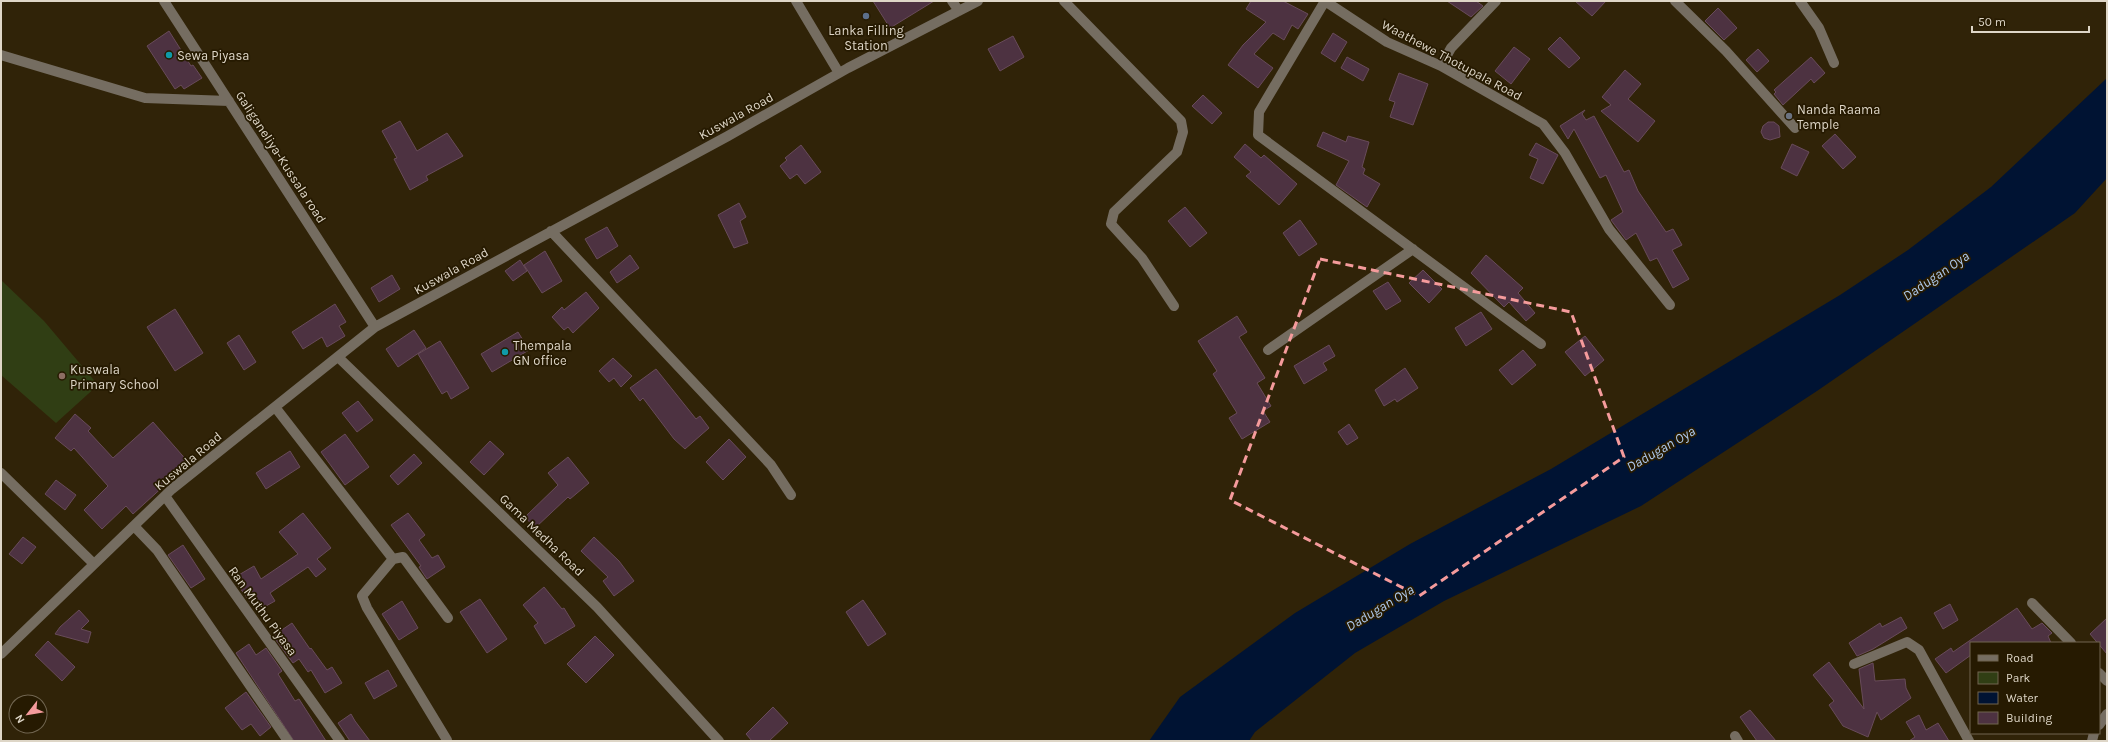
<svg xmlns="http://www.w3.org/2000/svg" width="2108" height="742" font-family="Karla,sans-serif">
<rect width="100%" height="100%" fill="#302308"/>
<path fill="#303e14" d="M1,280L44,321L98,385L56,423L1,375Z"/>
<path fill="#001333" d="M2107,78V178L2075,213L1817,391L1641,506L1444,601L1355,653L1255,732L1249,741H1149L1180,697L1295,613L1410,544L1551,469L1840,295L1908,250L1991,187Z"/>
<path fill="#4d3241" stroke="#684b5a" d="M873,1H934L890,28Z
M1251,1H1283L1308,14L1298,29L1292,25L1284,40L1273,33L1254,54L1273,68L1258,88L1228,65L1243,45L1266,22L1246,9Z
M1447,1H1476L1483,6L1471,17Z
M1575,1H1606L1592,16Z
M1718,8L1737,28L1724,40L1705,21Z
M169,31L191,66L193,65L202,78L184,89L181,85L175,89L147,46Z
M1333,33L1347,42L1335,62L1321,53Z
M1013,36L1024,57L1000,71L988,49Z
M1560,37L1580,58L1569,68L1548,49Z
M1514,47L1530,59L1511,84L1495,71Z
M1758,49L1769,61L1757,72L1746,60Z
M1347,57L1369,69L1363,81L1341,68Z
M1811,57L1825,73L1814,83L1811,79L1783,105L1774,94L1776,92L1774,90Z
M1625,70L1641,84L1628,99L1655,121L1638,142L1601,111L1611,105L1602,97Z
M1399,73L1428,84L1413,125L1390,117L1395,102L1389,100Z
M1203,95L1222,113L1212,124L1192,106Z
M1585,110L1582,114L1586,120L1594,116L1624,172L1629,170L1638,191L1666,232L1673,229L1682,245L1672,250L1689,279L1673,288L1657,258L1650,261L1636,233L1626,240L1611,220L1623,212L1606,175L1600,178L1574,129L1568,139L1560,126Z
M400,121L417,151L447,133L463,156L426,176L428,180L410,190L394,159L397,158L382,131Z
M1768,122H1774L1779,126L1780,137L1770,140L1764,138L1761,132L1763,126Z
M1323,132L1346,142L1348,136L1369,142L1362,167L1365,169L1363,174L1380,184L1367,207L1336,185L1349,161L1317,146Z
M1835,134L1856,157L1843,169L1822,146Z
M1536,143L1558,155L1543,184L1530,178L1538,159L1529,155Z
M1245,144L1261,158L1264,155L1297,184L1279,205L1246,176L1251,172L1234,157Z
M1792,144L1809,152L1797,176L1781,168Z
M801,145L821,172L805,184L797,174L790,179L780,166L787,160L785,158Z
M739,203L746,217L740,221L748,243L734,248L718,215Z
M1185,207L1207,233L1190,247L1168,221Z
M1300,220L1317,244L1299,256L1283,233Z
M607,227L618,246L597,259L585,239Z
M545,251L562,281L542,293L524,265Z
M630,255L639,268L617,283L610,272Z
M1486,255L1523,288L1518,293L1535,313L1526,321L1509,302L1504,307L1471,273Z
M520,260L527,271L513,281L505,271Z
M1423,270L1442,289L1429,303L1409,283Z
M392,275L400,289L379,302L371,288Z
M1388,282L1401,301L1386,310L1373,291Z
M586,292L599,308L573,333L568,327L564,330L552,317L562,307L564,310Z
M335,304L346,322L339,326L345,336L327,347L322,337L303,349L292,332Z
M175,309L203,353L175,371L147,327Z
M1481,312L1492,329L1466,346L1455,328Z
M1237,316L1247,332L1239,337L1265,378L1257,383L1271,406L1263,411L1270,422L1242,439L1229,418L1237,413L1213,374L1217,371L1198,341Z
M414,330L426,348L398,367L386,349Z
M518,332L529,350L492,372L481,354Z
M239,335L256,362L244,370L227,343Z
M1585,336L1604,360L1585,376L1565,352Z
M440,341L469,388L451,399L447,391L442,394L418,354Z
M1329,345L1335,356L1323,363L1327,370L1304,384L1294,366Z
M1523,350L1536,365L1512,385L1499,370Z
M613,358L632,376L621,387L614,378L609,382L599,371Z
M1405,368L1418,388L1397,402L1395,399L1384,406L1375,390Z
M656,369L696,419L700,416L709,428L685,449L674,439L643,398L640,401L630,388Z
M358,401L373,420L357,432L342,413Z
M75,414L91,428L88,431L113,458L153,422L189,463L133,514L126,506L102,529L84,510L108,486L74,448L71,451L55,438Z
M1349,424L1358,438L1347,445L1338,432Z
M345,434L369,467L345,485L321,452Z
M729,439L746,457L723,480L706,462Z
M490,441L504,454L484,475L470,462Z
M290,451L300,467L266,489L256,473Z
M414,454L422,463L398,485L390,476Z
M568,457L589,483L570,499L568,497L535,528L525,517L558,485L548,473Z
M56,480L76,495L65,510L45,494Z
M303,513L331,548L317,559L326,569L316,577L308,567L270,593L275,601L257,611L234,580L238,578L237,576L254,566L261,579L298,554L279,532Z
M408,513L425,535L419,540L432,558L438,555L445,567L427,579L419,567L421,566L391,525Z
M23,537L36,547L22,564L9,554Z
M594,537L619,561L634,581L614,596L603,581L608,577L581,551Z
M183,545L205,579L191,588L168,555Z
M544,587L562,609L564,608L575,626L545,644L534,626L538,623L523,605Z
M480,599L507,639L487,653L460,612Z
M863,600L886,634L868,646L846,612Z
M402,601L418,628L399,640L382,614Z
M1950,604L1958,620L1943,629L1934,613Z
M2017,608L2032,629L2042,623L2052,633L2048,636L2051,643H1971V655L1946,673L1935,659L1951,648L1953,652Z
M79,610L89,621L81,629L91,632L88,643L55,634L60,627Z
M1901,617L1907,628L1873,649L1857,656L1849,643L1880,623L1882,627Z
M2107,618V654L2090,634Z
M292,623L310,649L311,648L327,670L332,667L342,683L325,693L311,670L308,672L299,659L293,663L273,636Z
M595,636L614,655L586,683L567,664Z
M48,641L75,667L62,681L35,655Z
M249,644L256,655L266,648L282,671L278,674L295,701L299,699L326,741H294L236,653Z
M1829,662L1864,709L1859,669L1873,663L1875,681L1905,679L1906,688L1911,698L1881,720L1877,712L1868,737L1843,726L1829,705L1834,701L1813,675Z
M388,670L397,686L374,699L365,683Z
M246,692L271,727L260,736L251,724L242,730L225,708Z
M773,707L788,723L769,741H752L746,734Z
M1750,710L1776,741H1757L1740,717Z
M351,714L355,721L370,741H350L338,723Z
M1919,715L1926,730L1938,723L1949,741H1909L1915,737L1906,722Z"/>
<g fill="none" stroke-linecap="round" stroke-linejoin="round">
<path stroke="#756d61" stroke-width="10" d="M164,1L375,327
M796,1L839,73
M952,1L959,11
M1064,1L1181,121L1183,132L1177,152L1114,212L1111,224L1142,258L1174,306
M1325,1L1259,112L1258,135L1541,344
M1325,1L1387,42L1441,66L1543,124L1565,153L1609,229L1670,305
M1675,1L1726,51L1795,128
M1800,1L1819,28L1834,63
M1,55L145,98L229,101
M1441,66L1451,48L1496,1
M551,231L771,465L791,495
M1268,350L1413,249
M338,357L597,607L719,741
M275,407L393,559
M1,473L94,564
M165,496L340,741
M134,526L157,550L288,741
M2032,603L2071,643
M1,654L172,489L375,327L728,136L848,68L978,1
M1854,664L1907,642L1919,650L1969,741
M2099,673L2107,681
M2099,725L2107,714
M1735,736L1738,741
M447,740L367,608L362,596L393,559L403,557L448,618
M2092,741L2094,733"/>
</g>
<path fill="none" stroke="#f59b9c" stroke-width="3" stroke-dasharray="8 5" stroke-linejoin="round" d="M1320,259L1571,312L1624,457L1419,596L1230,500Z"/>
<circle fill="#5c6f8a" stroke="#261a01" stroke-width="1.5" cx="866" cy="16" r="4"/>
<g fill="#0f9aa8" stroke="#261a01" stroke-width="1.5">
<circle cx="169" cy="55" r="4"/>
<circle cx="505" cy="352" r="4"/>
</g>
<circle fill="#6b7280" stroke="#261a01" stroke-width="1.5" cx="1789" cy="116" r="4"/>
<circle fill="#8d6e63" stroke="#261a01" stroke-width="1.5" cx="62" cy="376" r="4"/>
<g text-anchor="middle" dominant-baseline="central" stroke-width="3.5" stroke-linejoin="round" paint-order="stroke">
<g font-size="13" fill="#ded6c7" stroke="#261a01" text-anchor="start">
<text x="866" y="30" text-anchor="middle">Lanka Filling<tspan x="866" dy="15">Station</tspan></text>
<text x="177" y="55">Sewa Piyasa</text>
<text x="1797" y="109">Nanda Raama<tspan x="1797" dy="15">Temple</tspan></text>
<text x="513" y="345">Thempala<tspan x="513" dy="15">GN office</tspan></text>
<text x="70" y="369">Kuswala<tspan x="70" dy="15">Primary School</tspan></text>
</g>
<g font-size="13" fill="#ded6c7" stroke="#261a01">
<text transform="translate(1452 60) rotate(28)">Waathewe Thotupala Road</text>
<text transform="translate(736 116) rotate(-29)">Kuswala Road</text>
<text transform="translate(281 157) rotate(57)">Galiganeliya-Kussala road</text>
<text transform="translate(451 271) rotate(-29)">Kuswala Road</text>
<text transform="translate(188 461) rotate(-40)">Kuswala Road</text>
<text transform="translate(542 535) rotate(44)">Gama Medha Road</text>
<text transform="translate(263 611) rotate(54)">Ran Muthu Piyasa</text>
</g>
<g font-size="14" font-style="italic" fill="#aec9ed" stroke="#261a01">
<text transform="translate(1936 276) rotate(-34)">Dadugan Oya</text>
<text transform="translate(1661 449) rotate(-30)">Dadugan Oya</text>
<text transform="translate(1380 608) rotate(-31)">Dadugan Oya</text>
</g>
</g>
<rect width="2108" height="742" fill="none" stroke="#ded6c7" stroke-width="4"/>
<rect x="1970" y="642" width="130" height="92" fill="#261a01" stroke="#706550"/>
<rect x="1978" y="655" width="20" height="6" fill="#756d61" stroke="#706550"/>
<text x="2006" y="662" font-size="12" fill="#ded6c7">Road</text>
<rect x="1978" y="672" width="20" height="12" fill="#303e14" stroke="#706550"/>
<text x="2006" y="682" font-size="12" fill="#ded6c7">Park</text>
<rect x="1978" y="692" width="20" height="12" fill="#001333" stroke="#706550"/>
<text x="2006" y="702" font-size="12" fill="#ded6c7">Water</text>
<rect x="1978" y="712" width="20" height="12" fill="#4d3241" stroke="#706550"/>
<text x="2006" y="722" font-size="12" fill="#ded6c7">Building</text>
<g transform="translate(28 714) rotate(239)"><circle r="19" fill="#261a01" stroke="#706550"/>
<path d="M0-3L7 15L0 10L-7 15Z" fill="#f59b9c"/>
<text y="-6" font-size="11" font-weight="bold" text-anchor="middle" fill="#ded6c7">N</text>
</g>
<path d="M1972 26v6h117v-6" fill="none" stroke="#ded6c7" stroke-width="2"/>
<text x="1978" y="26" font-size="12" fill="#ded6c7" stroke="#261a01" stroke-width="3" paint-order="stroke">50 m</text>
</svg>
